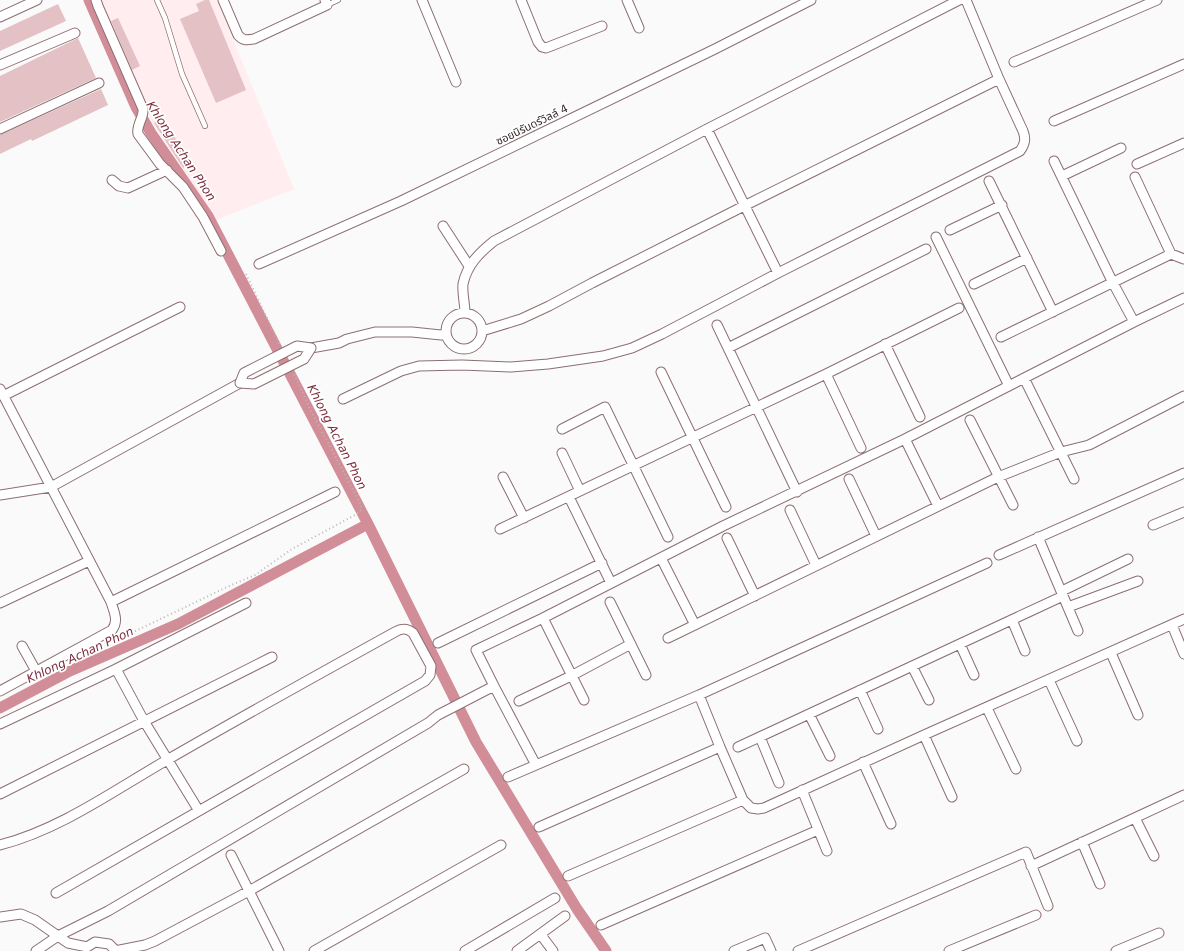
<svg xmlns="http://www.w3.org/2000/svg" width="1184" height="951" font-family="'DejaVu Sans','Noto Sans Thai',sans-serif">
<rect width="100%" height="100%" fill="#fafafa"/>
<path fill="#ffedef" d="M101,0H217L294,189L216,220L153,124L101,9Z"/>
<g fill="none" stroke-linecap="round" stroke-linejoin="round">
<path stroke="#d28e98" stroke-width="11" d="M368,524L476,742L577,909L606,951
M0,708L70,671L178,624L368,524L208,216L151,133L136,107L89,0"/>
</g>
<path fill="#e3c1c5" d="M205,0H209L246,90L216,103L180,19L199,11L196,4Z
M58,4L66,21L0,51V31Z
M118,18L140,66L132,70L111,21Z
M78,38L96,78L0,122V76Z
M101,89L108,105L32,141L31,139L0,154V135Z
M162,118L191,162L183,168L154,123Z"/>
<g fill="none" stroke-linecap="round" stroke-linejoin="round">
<g stroke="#8c6e72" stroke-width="6">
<path id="service" d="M157,0L165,18L182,74L205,126
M327,5L338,0"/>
</g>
<g stroke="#8c6e72" stroke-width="11">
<path id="minor" d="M96,0L98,6L143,109C144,118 136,125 138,134L160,164L183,187L203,217L221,251
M223,0L238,35C243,41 247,40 254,39L327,5L325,0
M422,0L456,82
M521,0L538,42L542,47L546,48L602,26
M627,0L639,28
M0,17L37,0
M1014,62L1157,0
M0,65L75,33
M1054,121L1184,64
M0,129L99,83
M707,129L778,273
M1054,161L1113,283L1134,322
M1137,164L1184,143
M1062,176L1121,148
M1135,177L1171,254
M112,180L119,186L128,188L167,170
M989,181L1053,312
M443,226L469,266
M950,230L1002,205
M936,237L1009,386
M259,264L401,201L715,49L811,0
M974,284L1027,258
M465,313C465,304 462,293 463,284C467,265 479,253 494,241L707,129L959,0
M446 331a18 18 0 1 1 36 0a18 18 0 1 1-36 0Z
M717,325L797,492
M482,331L521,319L549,306L592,283L744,206L999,79
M1001,337L1171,254L1184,259
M885,344L920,417
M311,348L339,343L347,339L375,332H412L441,335L446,334
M728,348L926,249
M661,372L726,507
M826,374L861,448
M1024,378L1074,479
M0,389L111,602C114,612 119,621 112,630L0,691
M3,396L180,307
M343,399L401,371L419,366L462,365L511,367L548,364L603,356L632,348L662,334L778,273L1020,151C1025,144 1026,139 1023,131L999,79L966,0
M970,420L1013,505
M562,429L605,407L668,537
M905,439L938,506
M562,453L580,491
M503,477L524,518
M849,479L876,536
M0,495L51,487L240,383
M569,497L611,583
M790,510L816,565
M1153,525L1184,512
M500,529L826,374L959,308
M1038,537L1078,631
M727,538L755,596
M999,555L1184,473
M661,558L695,625
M1062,591L1128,559
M111,602L335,492
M610,602L646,675
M0,603L89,561
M1068,607L1138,581
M543,618L584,700
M1012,620L1025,651
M1172,625L1184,654
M668,638L998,477L1061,452L1089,445L1184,396
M438,643L602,563
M960,644L974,675
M22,646L36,671
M1111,653L1138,715
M912,666L929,700
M116,669L144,721L199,811
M1049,680L1077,741
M494,686L536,765
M860,690L878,729
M699,695L720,747L743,800L751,808L758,809L764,808L924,735L1184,619
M519,701L571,676L631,644
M987,708L1016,769
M809,714L830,756
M0,724L116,669L246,603
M924,735L952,797
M760,737L779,783
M738,747L1063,596
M863,762L891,824
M508,777L699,695L987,563
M802,790L827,851
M0,794L272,657
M1135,818L1154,856
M539,827L720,747
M1082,842L1100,884
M0,845C61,829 113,791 167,760C243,716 319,674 395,632C402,628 407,628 413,633L431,666L430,675L425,681L56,893
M231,855L279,951
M1031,866L1184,795
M568,876L743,800
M0,917L21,914L35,920L68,943L87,947L95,942L109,944L116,951
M601,925L818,830
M541,935L553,951
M36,951L58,936L108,911L428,723L438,715L494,686L476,650L543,618L723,526L905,439L1134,322L1184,298
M115,951L145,945L155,941L249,891L464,769
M314,951L501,845
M465,951L555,898
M517,951L565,916
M734,951L765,938L771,951
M798,951L1026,852L1048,906
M949,951L1036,915
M1116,951L1159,933"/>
</g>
<path stroke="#bcb8b9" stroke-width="2" stroke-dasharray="1 3" stroke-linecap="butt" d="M246,274L280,345
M117,640L227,587L255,575L292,549L355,515L361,510V505L311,411L294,374"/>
<use href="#service" stroke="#fff" stroke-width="4.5"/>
<use href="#minor" stroke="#fff" stroke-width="9"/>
<g stroke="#8c6e72" stroke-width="11" stroke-linecap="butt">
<path id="minor-bridge" d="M297,346L311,348L304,359L254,384L240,383L244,373Z"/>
</g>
<use href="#minor-bridge" stroke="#fff" stroke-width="9"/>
</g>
<g text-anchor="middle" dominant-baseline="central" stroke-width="3.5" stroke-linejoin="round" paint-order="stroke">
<g font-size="11" fill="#332628" stroke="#fff">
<text transform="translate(532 125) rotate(-26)">ซอยนิรันดร์วิลล์ 4</text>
</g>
<g font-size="12" font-style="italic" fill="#7c2b3d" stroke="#fff">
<text transform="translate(181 151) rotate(57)">Khlong Achan Phon</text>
<text transform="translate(337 437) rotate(63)">Khlong Achan Phon</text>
<text transform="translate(80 655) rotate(-25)">Khlong Achan Phon</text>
</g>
</g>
</svg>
